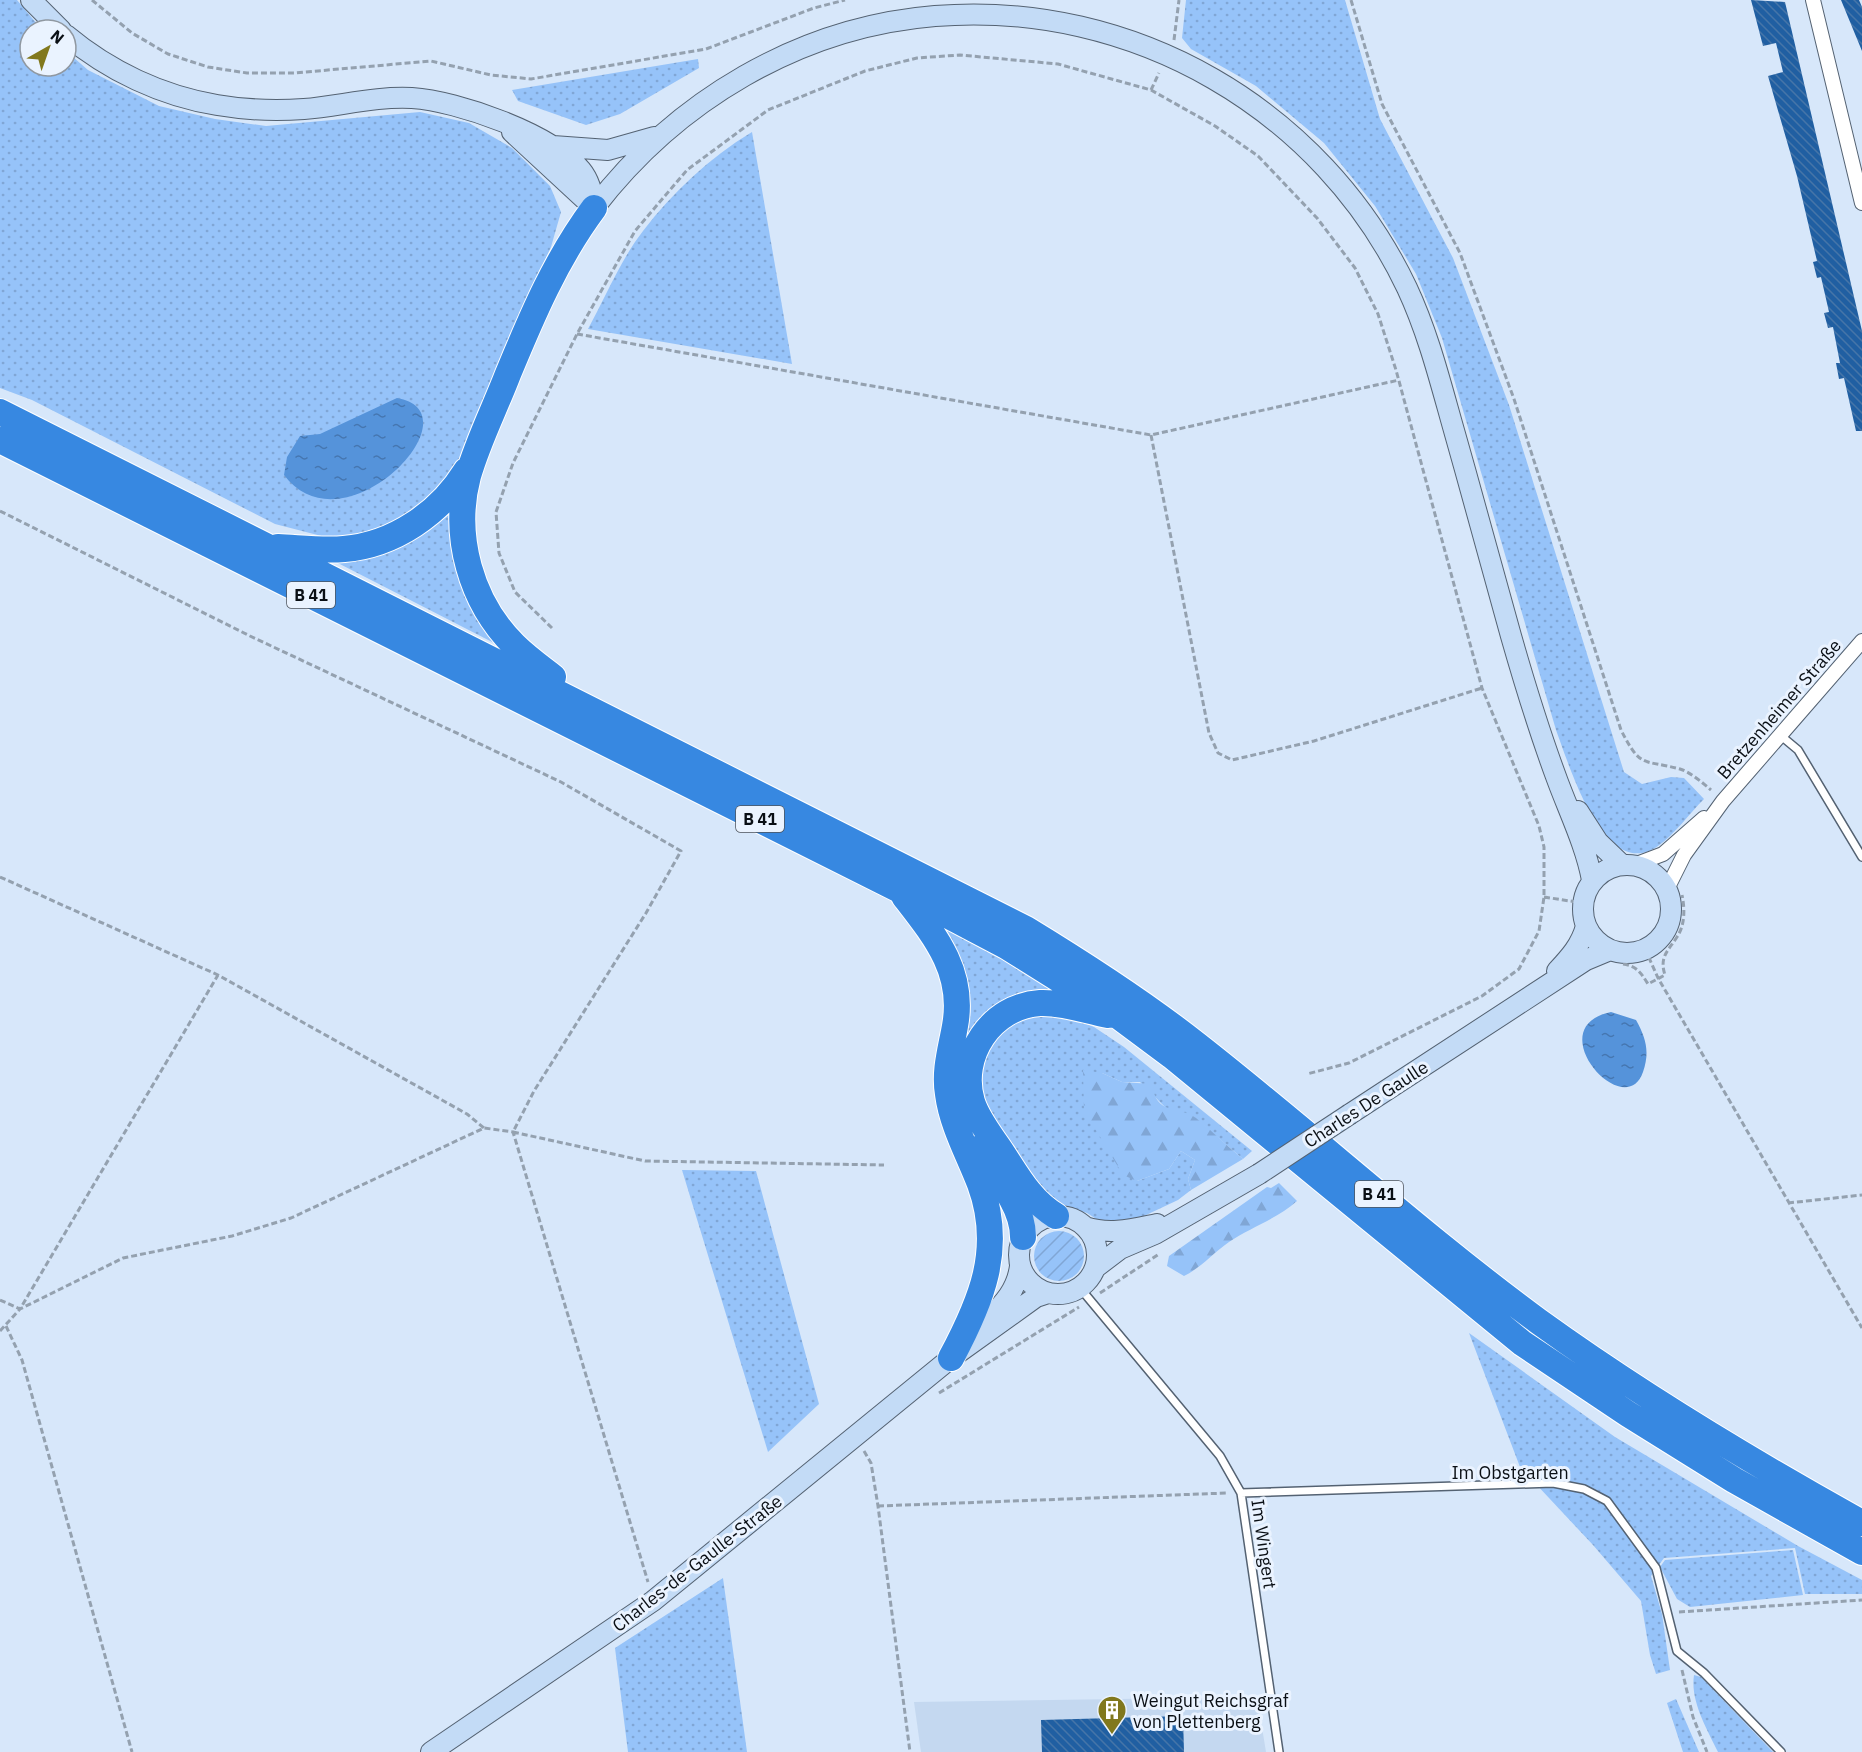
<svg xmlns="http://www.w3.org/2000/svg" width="1862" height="1752" font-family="'IBM Plex Sans',sans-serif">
<defs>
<pattern id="grass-dots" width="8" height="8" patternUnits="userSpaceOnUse" patternTransform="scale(1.5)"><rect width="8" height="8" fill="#96c3f9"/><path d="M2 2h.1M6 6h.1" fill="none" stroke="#80a6d5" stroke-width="1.8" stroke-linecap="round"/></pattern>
<pattern id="forest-firs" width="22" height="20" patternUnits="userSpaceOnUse" patternTransform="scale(1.5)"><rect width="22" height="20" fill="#96c3f9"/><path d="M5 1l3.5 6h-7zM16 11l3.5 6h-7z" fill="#80a6d5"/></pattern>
<pattern id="garden-furrows" width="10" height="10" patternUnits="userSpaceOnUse" patternTransform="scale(1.5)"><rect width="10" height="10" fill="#96c3f9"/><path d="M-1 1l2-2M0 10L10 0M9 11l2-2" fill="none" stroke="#80a6d5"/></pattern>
<pattern id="water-ripples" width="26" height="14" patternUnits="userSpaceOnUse" patternTransform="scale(1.5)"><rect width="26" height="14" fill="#5593da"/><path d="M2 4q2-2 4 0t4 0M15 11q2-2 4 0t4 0" fill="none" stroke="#4576b0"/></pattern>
<pattern id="building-back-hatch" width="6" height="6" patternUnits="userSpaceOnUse" patternTransform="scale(1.5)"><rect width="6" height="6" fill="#205fa2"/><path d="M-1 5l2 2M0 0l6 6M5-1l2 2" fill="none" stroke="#4675a8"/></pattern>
</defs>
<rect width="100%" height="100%" fill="#d7e7fa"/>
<path fill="#c4d8f0" d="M1257,1697L1266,1752H921L914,1702Z"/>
<path fill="url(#grass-dots)" d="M0,0H17L42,30H30V66H66V51L88,70L159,106L215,119L266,126L420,112L469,123L512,148L550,186L561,212L551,247L517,319L461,456L429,504L381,532L333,539L275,524L32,400L0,388Z
M1186,0H1345L1380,119L1453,258L1509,405L1624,772L1642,784L1671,777L1684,778L1704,799C1689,814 1675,834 1658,846C1604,884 1569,764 1556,730L1442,338L1416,274L1375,206L1324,143L1256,86L1191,49L1182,38Z
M698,59L699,68L620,114L586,125L518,101L512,90Z
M752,132L792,364L588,329C605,298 621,259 643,231C673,192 709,158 752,132Z
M450,514C455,577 460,594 498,645L330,559C379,561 412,543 450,514Z
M944,925L1054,990L1036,992L964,1051C969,996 973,976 944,925Z
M1041,1014L1064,1015L1094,1027L1124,1047L1252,1151L1243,1159L1194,1117L1167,1109L1140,1082H1122L1102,1073L1137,1181L1169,1169L1181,1151L1195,1160L1188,1179L1191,1190L1178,1200L1127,1224L1101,1222L1087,1213L1053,1202L1042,1190L989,1110L980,1091L981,1067L988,1048L1001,1031L1019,1019Z
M682,1170L756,1171L819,1404L768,1452Z
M1469,1333L1615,1437L1798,1546L1862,1580V1594H1805L1795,1548L1664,1558L1651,1576L1662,1614L1670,1670L1656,1674L1650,1655L1641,1601L1593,1545L1520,1467Z
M1793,1550L1803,1595L1690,1607L1677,1599L1660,1567L1665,1560Z
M723,1578L747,1752H628L615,1648Z
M1694,1675L1701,1677L1773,1752H1718C1707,1729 1690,1701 1694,1675Z
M1676,1699L1699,1752H1683L1667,1703Z"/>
<path fill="url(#forest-firs)" d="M1083,1070L1102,1073L1122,1082L1152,1084C1156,1116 1178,1105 1196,1118C1212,1131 1227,1146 1243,1159L1191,1190L1188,1179L1195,1160L1181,1151L1169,1169L1137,1181L1123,1175L1084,1110Z
M1279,1183L1297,1201C1277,1219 1251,1227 1229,1242C1213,1253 1202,1267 1184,1276L1167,1266L1169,1256L1267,1187L1271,1188Z"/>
<path fill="url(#garden-furrows)" d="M1034 1256a25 25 0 1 1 50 0a25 25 0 1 1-50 0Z"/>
<path fill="url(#water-ripples)" d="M397,398C480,412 344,555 284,475L287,457L300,436L320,434Z
M1611,1012L1636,1020C1646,1038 1650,1052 1643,1072C1625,1124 1538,1027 1611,1012Z"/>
<path fill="url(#building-back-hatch)" d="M1751,0L1785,2L1862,331V431H1856L1844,378L1839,379L1836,363H1840L1833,327L1828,328L1824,313L1829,312L1821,277L1817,278L1813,262L1817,261L1797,176L1768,76L1783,72L1776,43L1763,46Z
M1841,0H1859L1862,7V51Z
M1183,1716L1184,1752H1042L1041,1720Z"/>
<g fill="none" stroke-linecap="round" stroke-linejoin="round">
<g stroke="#546272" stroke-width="10">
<path id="lane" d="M1780,735L1798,750L1862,857
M1080,1288L1220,1456L1241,1493L1279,1752
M1241,1493L1553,1483L1584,1489L1607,1501L1656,1568L1677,1651L1704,1673L1781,1752"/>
</g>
<g stroke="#546272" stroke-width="16">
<path id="street" d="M1813,0L1862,203
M1634,865L1663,854L1704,818
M1667,889L1684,855L1723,801L1862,641"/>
</g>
<g stroke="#546272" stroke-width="22">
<path id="secondary" d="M31,0L61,30
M66,35C109,71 162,96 217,105C246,110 275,111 304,109C340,106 376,96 412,98C458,101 552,134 581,170C590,181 593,194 594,208
M512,132L594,208
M553,146L608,150L654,137
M594,208C676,101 799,27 935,16C1133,0 1322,109 1407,288C1429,335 1441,385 1455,434C1474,501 1492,568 1511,636C1525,685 1540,734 1558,782C1570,814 1586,847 1592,880
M1578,811L1598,842L1621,864
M1583 909a44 44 0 1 1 88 0a44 44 0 1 1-88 0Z
M1557,971C1570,957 1581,945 1586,926
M1350,1114L1586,960L1610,950
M1019 1255a39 39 0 1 1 78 0a39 39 0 1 1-78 0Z
M1085,1227C1110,1235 1132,1229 1157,1224
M1095,1268L1120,1249L1155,1234L1259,1174
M982,1326C1000,1307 1017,1292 1020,1266
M431,1752L653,1601L951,1358L1036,1297L1048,1293"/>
</g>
<g stroke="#fff" stroke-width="28">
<path id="highway" d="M0,412L1026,929C1085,965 1143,1002 1197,1045C1312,1135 1420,1234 1538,1321C1642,1396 1750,1461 1862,1523
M0,440L898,889L1006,946L1121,1018L1172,1056L1522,1343L1628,1414L1734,1480L1862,1552
M278,547C300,548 323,551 344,549C394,545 440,513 466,471
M553,677C540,667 526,657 514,645C471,602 452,536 468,476C478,441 495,408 508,374C532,316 556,259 594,208
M904,896C935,936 965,972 955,1026C951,1049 944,1071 948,1094C952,1125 969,1155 980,1184C1004,1249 981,1302 951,1358
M977,1149C995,1175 1023,1204 1023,1237
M1056,1216C1031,1201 1018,1177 1003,1154C992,1137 978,1121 972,1102C958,1056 991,1006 1040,1003C1062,1002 1087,1011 1108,1015"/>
</g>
<path stroke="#94a1af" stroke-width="3" stroke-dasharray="6 3" stroke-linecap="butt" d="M92,0L132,33L168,54L208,67L247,73H294L431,61L491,75L531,79L706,49L814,8L845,0
M1351,0L1382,104L1460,253L1514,399L1621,730C1641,769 1642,759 1680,769C1690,772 1703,783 1711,790
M1174,40L1179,0
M1151,90L1159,73
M577,334L1151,435L1399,380
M1151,435L1209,733L1218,753L1232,760L1314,741L1482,688
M0,511L250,636L561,782L681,851L646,913L534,1091L513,1132L645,1161L884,1165
M552,628L515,592L499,553L496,512L513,463L577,334L635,231L687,170L768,110L865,71L917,58L960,55L1058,64L1151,90L1215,126L1258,156L1317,218L1355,268L1378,314L1396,370L1482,688L1539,826L1544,847V897L1539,931L1519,969L1482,996L1349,1063L1307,1074
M0,877L218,975L467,1114L484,1128
M1544,897L1583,903
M1645,949L1658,978L1862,1328
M1623,964C1637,966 1641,973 1648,984L1665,975C1659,957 1668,951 1677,937C1685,925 1685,909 1682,895
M1788,1203L1862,1195
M1100,1293L1159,1254
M0,1300L20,1309L218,975
M6,1326L22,1360L132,1752
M0,1331L20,1309L123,1258L232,1236L291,1218L484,1128L513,1132L648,1582
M939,1393L1079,1307
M864,1451L871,1463L878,1506L910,1752
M878,1506L1227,1493
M1679,1612L1862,1600
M1682,1670L1693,1717L1707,1752"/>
<use href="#lane" stroke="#fff" stroke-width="7"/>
<use href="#street" stroke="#fff" stroke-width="14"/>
<use href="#secondary" stroke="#c3dbf6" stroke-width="20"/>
<use href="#highway" stroke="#3788e1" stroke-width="26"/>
<g stroke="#546272" stroke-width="22" stroke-linecap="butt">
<path id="secondary-bridge" d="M1259,1174L1350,1114"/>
</g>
<use href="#secondary-bridge" stroke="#c3dbf6" stroke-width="20"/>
</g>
<defs>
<g id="building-pin" transform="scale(1.5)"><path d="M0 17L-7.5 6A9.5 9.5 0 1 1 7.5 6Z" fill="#81781d" stroke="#eaf3ff"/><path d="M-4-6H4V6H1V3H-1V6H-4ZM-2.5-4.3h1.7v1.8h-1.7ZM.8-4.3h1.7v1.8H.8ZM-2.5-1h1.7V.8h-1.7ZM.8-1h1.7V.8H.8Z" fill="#fff"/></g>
</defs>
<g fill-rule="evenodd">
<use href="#building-pin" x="1112" y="1710"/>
</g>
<g text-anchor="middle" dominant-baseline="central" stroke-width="6" stroke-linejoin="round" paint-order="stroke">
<g fill="#eaf3ff" stroke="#4d535b" stroke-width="1.5">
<rect x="287" y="582" width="48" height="26" rx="4.5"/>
<rect x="736" y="806" width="48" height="26" rx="4.5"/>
<rect x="1355" y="1181" width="48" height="26" rx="4.5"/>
</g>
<g font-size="16" font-weight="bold" fill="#0a0f15">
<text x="311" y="595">B 41</text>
<text x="760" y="819">B 41</text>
<text x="1379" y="1194">B 41</text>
</g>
<g font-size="18" fill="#0a0f15" stroke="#eaf3ff">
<text transform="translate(1779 709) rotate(-49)">Bretzenheimer Straße</text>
<text transform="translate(1366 1104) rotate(-33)">Charles De Gaulle</text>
<text x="1510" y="1472">Im Obstgarten</text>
<text transform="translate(1264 1544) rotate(82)">Im Wingert</text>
<text transform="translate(697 1563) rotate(-38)">Charles-de-Gaulle-Straße</text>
</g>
<g font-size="18" fill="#0a0f15" stroke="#eaf3ff" text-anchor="start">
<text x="1133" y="1700">Weingut Reichsgraf<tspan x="1133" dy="21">von Plettenberg</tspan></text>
</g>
</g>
<g transform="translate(48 48) rotate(40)"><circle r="28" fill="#eaf3ff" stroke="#9098a1" stroke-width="1.5"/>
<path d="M0-4.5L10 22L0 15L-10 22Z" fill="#81781d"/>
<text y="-9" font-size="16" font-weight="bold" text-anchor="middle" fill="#0a0f15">N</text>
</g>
</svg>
